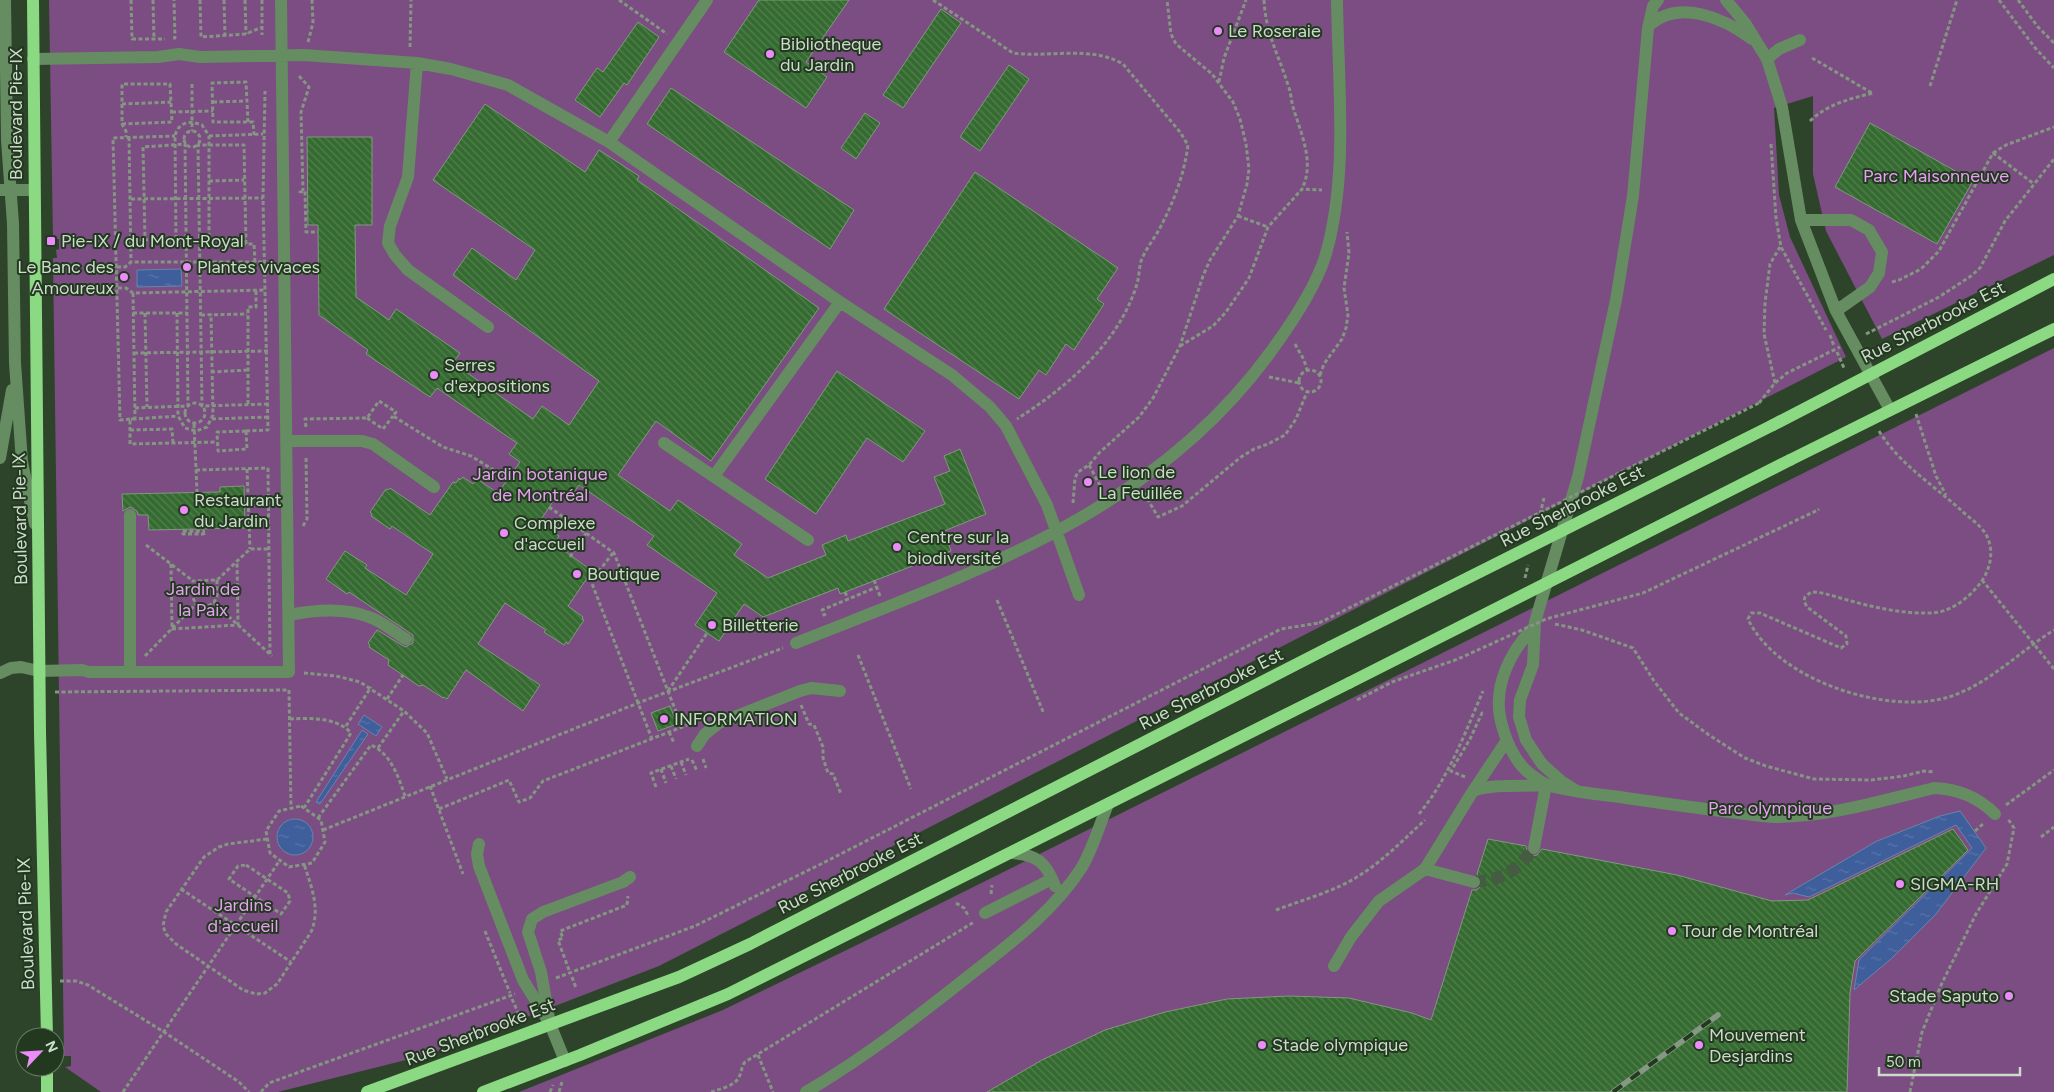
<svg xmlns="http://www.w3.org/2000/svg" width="2054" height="1092" font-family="Figtree,sans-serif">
<defs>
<pattern id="water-ripples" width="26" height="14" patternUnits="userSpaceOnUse" patternTransform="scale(1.25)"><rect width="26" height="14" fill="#3e5f9c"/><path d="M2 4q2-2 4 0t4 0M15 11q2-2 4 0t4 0" fill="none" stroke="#5975a8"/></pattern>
<pattern id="building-back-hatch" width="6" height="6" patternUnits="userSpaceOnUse" patternTransform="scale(1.25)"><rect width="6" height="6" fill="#356b31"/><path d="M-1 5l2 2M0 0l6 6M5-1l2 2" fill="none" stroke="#51804e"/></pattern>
</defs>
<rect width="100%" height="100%" fill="#2d442a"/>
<path fill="#7b4d82" d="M49,0H2054V255L1882,339L1826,231L1813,174V96L1774,108L1779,195L1790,237L1846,357L659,966L430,1054L278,1092H101L65,1067L71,1066V1056H64L53,258H57L56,250L59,249V239L53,238Z
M2054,348V1092H519L723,1010L861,943Z"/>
<path fill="url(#water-ripples)" stroke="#6984aa" d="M181,269L182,286L137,287V270Z
M364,715L382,727L376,736L358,724Z
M362,730L368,734L320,804L316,802Z
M1960,811L1986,848L1936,914L1892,958L1854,990L1859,960L1972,848L1956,825L1809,897L1793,893L1785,895L1877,841L1940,816Z
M277 837a18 18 0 1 1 36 0a18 18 0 1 1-36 0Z"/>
<path fill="url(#building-back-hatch)" stroke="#7f9a7c" d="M759,0H849L806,62L827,77L806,108L724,52Z
M941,9L961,23L903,108L883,95Z
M638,22L659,37L627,85L624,83L600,117L575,100L597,68L603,72Z
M1009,65L1029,79L980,151L960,137Z
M671,88L854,210L830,249L647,124Z
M485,104L585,172L599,150L639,176L637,180L819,308L711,461L656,421L618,475L670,511L678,500L742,544L734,555L768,578L826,555L822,545L846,535L848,541L945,504L934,477L950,471L944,456L960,449L986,514L944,531L951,551L840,594L838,588L763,617L744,604L719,641L695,625L717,593L647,545L654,536L579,485L570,498L560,491L540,521L559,536L557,540L566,548V552L592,571L568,606L583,617L582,619L584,620L568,644L566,642L564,645L544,632L546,630L505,603L478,644L540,685L523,711L466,670L447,699L444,697L443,698L423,685L419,686L388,665L389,660L369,647L370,645L368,643L377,630L405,647L413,643V635L349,592L347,594L326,579L345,551L367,565L365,568L406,595L433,554L392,526L390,529L371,516L372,514L370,512L386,489L388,490L390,488L430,515L453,482L456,483L459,478L460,480L463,477L473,484L477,479L498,493L520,462L509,454L517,443L437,388L430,397L366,354L368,350L319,315L318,225H308L307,137H372V225H355L356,297L389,320L396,309L460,353L453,363L533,419L542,406L569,425L599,381L453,275L472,248L516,280L535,250L433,180Z
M865,113L880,123L856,159L841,148Z
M1870,123L1973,181L1937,244L1835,187Z
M975,172L1118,268L1097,299L1104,304L1074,350L1066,344L1046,375L1039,370L1019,399L884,309Z
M837,371L925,431L903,462L867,438L816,514L765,479Z
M244,486L245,528L149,530L148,515H138L137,511L130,507L123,511L122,494L220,492V487Z
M670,706L677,724L658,731L651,713Z
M1953,829L1968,850L1855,961L1850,993L1847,1092H987L1042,1060L1105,1030L1165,1012L1227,999L1289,996L1349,998L1412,1013L1431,1020L1472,890H1477L1482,885V879L1477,874L1488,839L1526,846L1527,851L1532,856L1537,855L1542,849L1677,875L1772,901L1808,900Z"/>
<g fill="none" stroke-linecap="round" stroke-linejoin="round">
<path stroke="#455b42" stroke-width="12" stroke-dasharray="12 6" stroke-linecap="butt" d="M1474,882C1505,879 1515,872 1534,848"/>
<path stroke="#849682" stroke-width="3" stroke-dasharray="4 2.5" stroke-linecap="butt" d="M131,0L132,39H165
M153,0L154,39
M200,0L201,37L246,34L262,27
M224,0L225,36
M245,0L246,34
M262,0V35
M619,0L667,34
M933,0L1013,53C1049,58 1090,45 1123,64L1180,132L1188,145C1184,175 1174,201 1160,228C1154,239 1145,250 1141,261C1139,269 1139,277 1137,284C1119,343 1067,387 1017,419
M1264,0C1266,35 1278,53 1288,85C1291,92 1291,100 1293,107C1301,134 1315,162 1302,189
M1999,0L2036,49L2054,68
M2018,0L2038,27L2054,43
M173,38H175L174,0
M308,42L313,23L312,0
M410,47L411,0
M1812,58L1872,93
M299,76L309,87L301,112L303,191
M1219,82L1224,58L1246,0
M192,84V131
M1930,86L1957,0
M213,102L247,101
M122,104L171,102
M172,112L213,111
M1810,121C1828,104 1849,99 1873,93
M248,122L246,82L212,83L213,122H253L254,135
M122,124L172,122L170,84H122V124L126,131V137
M184 139a8 8 0 1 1 16 0a8 8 0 1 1-16 0Z
M209,136L263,134
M129,137L131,262
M1771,144L1776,218L1781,247L1826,330
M1993,153L2006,145L2054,127
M209,181L244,180
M300,193V192L305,191L306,232H318
M131,199L263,198
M1238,216L1268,227
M176,239L175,136C178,122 190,120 202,125L209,136V239
M200,239H246
M131,240L186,239
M255,262L254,244H246L244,145H198L202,406L268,404
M117,267H125L131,262H266
M1892,282L1899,280L1921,269L1939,251L1993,153L2034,184
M118,288H126L133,293L266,290
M133,293L135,419L178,416
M133,313H187
M145,313L147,407
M177,313L178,416L185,428L196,431L207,427L213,415L211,314
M201,315L247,314
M1866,334L1939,297L1971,276L1980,268L2005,221L2054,159
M1830,335L1834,346
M1883,343L1885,346
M1295,344L1304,360L1307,370
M1180,346L1213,326L1226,312L1249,278L1268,227L1302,189L1322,190
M1837,352L1844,368
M134,353L268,351
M1299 381a11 11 0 1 1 22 0a11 11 0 1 1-22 0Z
M211,372L248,370
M1320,375L1324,364L1342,339L1346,328L1348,315L1344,288L1349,253L1347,232
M1269,377L1299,383
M1775,383L1764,334L1765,303L1770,264L1780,247
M1759,403L1775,383L1787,373L1840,347
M185 413a10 10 0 1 1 20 0a10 10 0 1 1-20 0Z
M248,404V307H256V290
M135,408L188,406L185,144L143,147L145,240
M1916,414L1936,476L1946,495
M367,418L383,429L393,416
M130,419L120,420L113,138L175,136
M135,419H130V444L217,442
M212,419L268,417
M194,424L197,492
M306,427L305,419L367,418L379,401L396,412L393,416L443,447L471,456L508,479
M130,430L172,429L173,443
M246,431L268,430L263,198L265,91
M246,431L247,449L218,451L217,432Z
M1879,431C1900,465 1935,486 1963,512C1971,519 1980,525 1985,533C1996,550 1990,572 1978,586C1966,600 1949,613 1930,613C1902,614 1872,607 1844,599C1833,596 1823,592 1811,592L1805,597L1804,601L1807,607L1846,636L1847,644L1841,648L1760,613H1751L1748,619C1777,681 1890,717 1952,696C1991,682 2019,652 2054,630
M1089,465L1102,489
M268,468L270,654
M247,469L250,549
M196,470L268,468
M1144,493L1158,517L1182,506L1241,457L1254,449L1268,444L1285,435L1296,419L1307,392
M1073,503L1075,478L1078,472L1089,465L1099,453L1139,417L1153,398L1180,346L1203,276L1210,260L1238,216L1247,184L1249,169L1246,144L1240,119L1233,102L1212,74L1176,44L1171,34L1167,0
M244,506L270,505
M549,507L614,553L682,727
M1818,510L1819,509
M303,526L307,519L306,456
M1537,527L1544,498
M204,535V534H183L182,531H205
M146,545L193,581
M613,553L591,581L652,739
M570,557L586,533
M171,564L172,629L238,625L237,561
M1525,578L1528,565
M217,580V595L214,603L205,607L196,604L193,598V581L217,580L250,549H269
M874,580L880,596
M1982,580L2054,669
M845,592L848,599
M997,600L1044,714
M214,603L272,656
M826,614L824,615L822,610L877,587
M1555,624L1582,630L1633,648L1654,681L1679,713L1709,735L1745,758L1766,766L1814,779L1871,780L1904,776L1924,771L1934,772
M858,655L911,789
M145,656L196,604
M304,673L336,676L360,682L404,711L427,733L447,779
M289,690L291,809
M668,691L707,633
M55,692L289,690
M387,699L403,675
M801,705L809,724L814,725L823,747V758L828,773L833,774L841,794
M290,719C310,718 337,717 351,733L304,808
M346,726L371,687
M669,732L674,743
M378,748L404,711
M703,759L706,768
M692,760L697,771
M681,762L686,775
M671,766L676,779
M661,769L666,783
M1465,777L1451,771L1470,739L1482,713H1484
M430,786L463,874
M656,787L651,773L689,759
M2006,805L2054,770
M301,806L321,820L325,842L312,863L289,867L270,853L266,831L279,811Z
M439,809L509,780L519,802L530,798L543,781L695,722
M1419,814C1448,779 1465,733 1483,691
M318,818L371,745C391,754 398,776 405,796
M323,830L638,703L783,648
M1975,831L1984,823
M2041,837L2054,827
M267,839L228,844L219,847L204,857L166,912L163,926L166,934L176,944L243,990L256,994L265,993L277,984L311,932C321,909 311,886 304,864
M246,865L288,893L290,901L281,914L229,879L238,866Z
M181,889L291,962
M991,894L992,885
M956,903L964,908L969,917
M1276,910C1302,900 1333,892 1357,877C1382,862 1403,840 1425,820
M485,931L510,993
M569,970L558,940L563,938L560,931L627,905L628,896
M572,977L576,988
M556,978L695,926L823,863L1281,629L1319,623
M60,981H76L88,985L164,1032L239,1082L249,1092
M512,999L519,1015
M758,1055L773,1092
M123,1092L280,860
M261,1092L269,1083L515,994
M550,1092L553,1085
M559,1092L562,1082
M711,1092C720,1089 735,1086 739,1077C742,1072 741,1067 745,1062L974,922
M1910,1092L1922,1032L1942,983L1976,914L2007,864L2014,828L2008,819"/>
<path stroke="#668c62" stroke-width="12" d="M5,0L7,140L13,224L15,363L22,462L35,524
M1726,0L1745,23L1767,59L1782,107L1801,220L1836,311L1890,410
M1651,24C1680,0 1722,17 1752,39
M33,59L158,57L179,54L200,57L304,55L417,63L451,69L508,85L609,142L840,302L952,375L990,407L1006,426L1047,505L1079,595
M1767,59L1779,49L1800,40
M417,63L408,177L390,226L388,243L395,255L408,270L488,327
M609,142L707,0
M0,190H34
M1801,220H1851L1869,230L1882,252L1879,273L1870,287L1836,311
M286,441H362L373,444L434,487
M664,443L808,540
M0,458L12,390
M714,476L840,302
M130,515V671
M289,615C314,610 344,607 369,617C382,621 394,632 406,639
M1533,628C1511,651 1494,684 1500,717C1504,736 1513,760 1529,773C1534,777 1542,783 1548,785C1573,793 1601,794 1626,798C1675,805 1724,812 1773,817C1828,817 1881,801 1934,788C1958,789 1978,797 1995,814
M796,643C974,572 1155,513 1272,350C1291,324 1315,288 1325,257C1349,177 1338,83 1337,0
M0,673L11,668L21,667L39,671L82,670L89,672H289L281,0
M697,746L705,734L719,723L800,691L811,688L840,691
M1473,791L1507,740
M1577,791L1561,781L1542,764L1526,740L1519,717L1520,700L1533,665L1535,622L1578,477L1616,300L1633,196L1648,28L1653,6L1658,0
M479,844L477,854L479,866L523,980L547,1019
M1012,853C1037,855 1046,862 1055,886
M1425,869L1474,882
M985,913L1052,879
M1334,966L1351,937L1379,901L1425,869L1473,791C1497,783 1521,787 1546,785L1534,848
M565,1061L550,1024L541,972L528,932L532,919L543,912L623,882L630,877
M806,1092C864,1058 917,1017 970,975C1011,943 1054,911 1082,867C1093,848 1100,824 1108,804"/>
<path stroke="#8bd983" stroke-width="12" d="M33,0L40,732L47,1037
M1773,425L2054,279
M1790,460L2054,329
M47,1067V1092
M367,1092L679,977L750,944L1330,647
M483,1092L580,1055L728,994L1349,683"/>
<g stroke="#869883" stroke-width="5.5">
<path id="rail" d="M1613,1092L1718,1015"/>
</g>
<use href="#rail" stroke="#223920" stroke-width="4" stroke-dasharray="11" stroke-linecap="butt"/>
<path stroke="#849682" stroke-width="3" stroke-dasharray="4 2.5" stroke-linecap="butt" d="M1319,623L1759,403
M1357,700L1392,682L1458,659L1546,619L1643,593L1818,510"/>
<path stroke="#8bd983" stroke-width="12" d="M1330,647L1773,425
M1349,683L1790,460"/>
</g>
<g fill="#ec8cfa" stroke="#223920" stroke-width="2">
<circle cx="1218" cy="31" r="5"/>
<circle cx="770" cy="54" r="5"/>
<rect x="46" y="236" width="10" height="10" rx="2.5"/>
<circle cx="187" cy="267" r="5"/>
<circle cx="124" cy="277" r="5"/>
<circle cx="434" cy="375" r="5"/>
<circle cx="1088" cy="482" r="5"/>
<circle cx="184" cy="510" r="5"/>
<circle cx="504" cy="533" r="5"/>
<circle cx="897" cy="547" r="5"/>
<circle cx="577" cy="574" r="5"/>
<circle cx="712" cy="625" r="5"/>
<circle cx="664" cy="719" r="5"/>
<circle cx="1900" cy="884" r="5"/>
<circle cx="1672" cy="931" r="5"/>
<circle cx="2009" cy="996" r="5"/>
<circle cx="1262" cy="1045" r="5"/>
<circle cx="1699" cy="1045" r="5"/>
</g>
<g text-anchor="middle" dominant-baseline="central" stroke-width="4" stroke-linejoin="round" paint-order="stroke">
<g font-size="18" fill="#cddbcb" stroke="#223920" text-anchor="start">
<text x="1228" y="31">Le Roseraie</text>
<text x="780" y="44">Bibliotheque<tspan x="780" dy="21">du Jardin</tspan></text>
<text x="61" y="241">Pie-IX / du Mont-Royal</text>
<text x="114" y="267" text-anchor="end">Le Banc des<tspan x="114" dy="21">Amoureux</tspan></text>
<text x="197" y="267">Plantes vivaces</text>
<text x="444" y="365">Serres<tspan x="444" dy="21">d'expositions</tspan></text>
<text x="1098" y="472">Le lion de<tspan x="1098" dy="21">La Feuillée</tspan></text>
<text x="194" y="500">Restaurant<tspan x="194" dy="21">du Jardin</tspan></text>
<text x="514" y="523">Complexe<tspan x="514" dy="21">d'accueil</tspan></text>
<text x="907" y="537">Centre sur la<tspan x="907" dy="21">biodiversité</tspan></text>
<text x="587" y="574">Boutique</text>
<text x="722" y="625">Billetterie</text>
<text x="674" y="719">INFORMATION</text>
<text x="1910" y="884">SIGMA-RH</text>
<text x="1682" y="931">Tour de Montréal</text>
<text x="1999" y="996" text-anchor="end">Stade Saputo</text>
<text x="1709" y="1035">Mouvement<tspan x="1709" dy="21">Desjardins</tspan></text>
<text x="1272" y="1045">Stade olympique</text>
</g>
<g font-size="18" fill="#cddbcb" stroke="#223920">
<text transform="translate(16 114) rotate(-90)">Boulevard Pie-IX</text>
<text transform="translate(1933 322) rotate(-27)">Rue Sherbrooke Est</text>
<text transform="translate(1572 506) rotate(-27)">Rue Sherbrooke Est</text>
<text transform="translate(20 519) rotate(-91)">Boulevard Pie-IX</text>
<text transform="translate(1211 689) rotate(-27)">Rue Sherbrooke Est</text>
<text transform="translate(850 873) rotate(-27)">Rue Sherbrooke Est</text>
<text transform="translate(26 924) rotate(-92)">Boulevard Pie-IX</text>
<text transform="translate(480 1032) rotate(-21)">Rue Sherbrooke Est</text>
</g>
<g font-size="18" fill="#e8a0f2" stroke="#223920">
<text x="1936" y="176">Parc Maisonneuve</text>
<text x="540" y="474">Jardin botanique<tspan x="540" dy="21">de Montréal</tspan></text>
<text x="203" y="589">Jardin de<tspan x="203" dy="21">la Paix</tspan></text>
<text x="1770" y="808">Parc olympique</text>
<text x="243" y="905">Jardins<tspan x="243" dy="21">d'accueil</tspan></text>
</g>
</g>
<g transform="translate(40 1052) rotate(65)"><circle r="24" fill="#223920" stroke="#667a64"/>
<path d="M0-4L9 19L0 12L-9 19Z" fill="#ec8cfa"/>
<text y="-8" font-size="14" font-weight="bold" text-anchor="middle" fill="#cddbcb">N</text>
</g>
<path d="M1879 1067v8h141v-8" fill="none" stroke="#cddbcb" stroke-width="2.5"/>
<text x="1886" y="1067" font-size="15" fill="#cddbcb" stroke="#223920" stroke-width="4" paint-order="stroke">50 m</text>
</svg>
